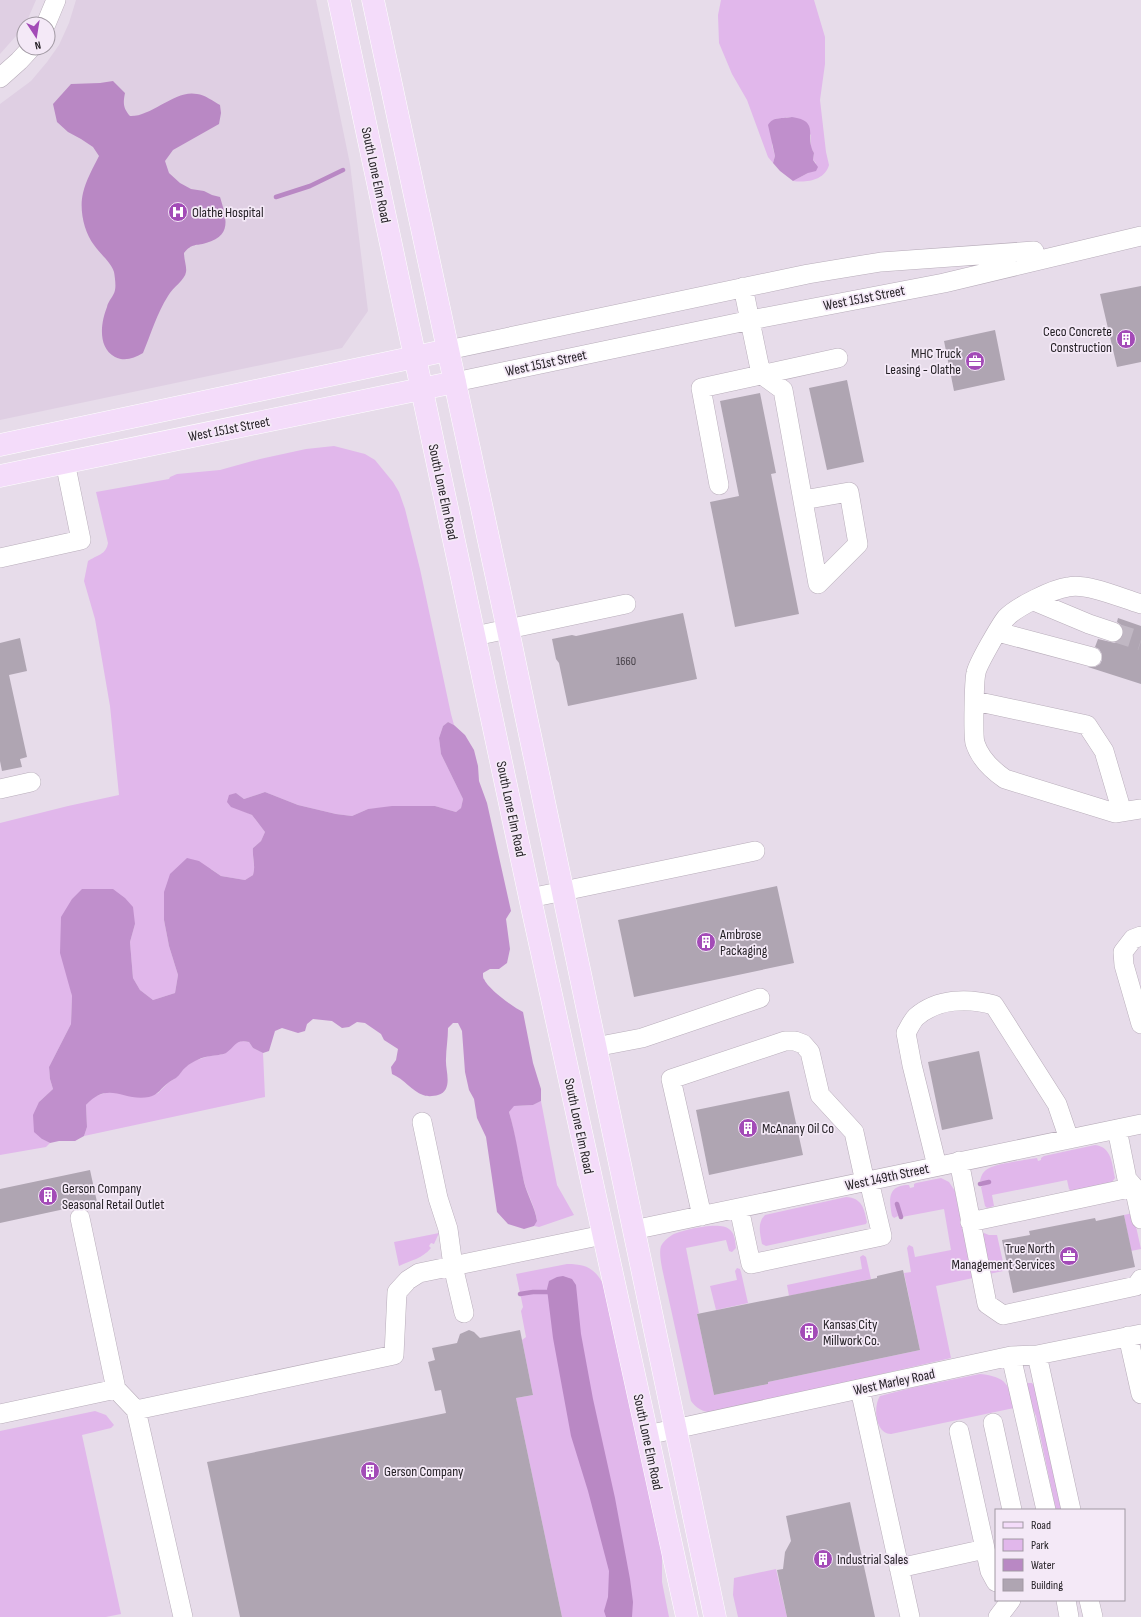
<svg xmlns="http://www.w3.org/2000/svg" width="1141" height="1617" font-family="'Sofia Sans Condensed',sans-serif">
<rect width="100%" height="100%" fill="#e7dcea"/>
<path fill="#dfcfe3" d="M0,0H36L27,21L16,36L0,54Z
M76,0H316L350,164L368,311L342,348L0,420V104L31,81L47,62L59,45L69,23Z"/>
<path fill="#e1b7eb" d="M721,0H814L825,37V64L820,100L826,152L829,165C825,180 807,183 793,181L808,173L816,163L813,160L814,153L811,148V135L792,117L775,119L772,145L775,156L773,163L768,157L747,100L732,74L719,43L718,15Z
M334,446L365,454L375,460L393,482L399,492L405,509L420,569L451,714L454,725L448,722L443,726L439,738L441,754L463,799L461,808L456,812L435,806L368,809L352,816L336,814L298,805L265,792L244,799L236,793L243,811L252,815L265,832L261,841L253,848C252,858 256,866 253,875L245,880L221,876L211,869L164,920L169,946L178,975L175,993L153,1000L140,990L133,978L130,942L135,924L95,890L82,889L68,976L72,996L71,1024L49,1067L50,1079L53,1089L39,1102L42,1139L50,1143L46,1147L0,1155V823L68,806L119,795L110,706L95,619L84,581L88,561C97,555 106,555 108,543L96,492L169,479L170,477L177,474L220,470L260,459L306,449Z
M242,1041L249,1042L253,1048L263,1053L265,1097L84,1136L87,1127L86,1105L93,1097L108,1092L148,1097L158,1093L168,1083L177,1077L185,1067L194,1061L209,1056L224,1054L236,1042Z
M541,1101L557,1185L574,1215L539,1227L534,1226L537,1220C535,1208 529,1197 525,1185C518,1161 516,1136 509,1112L513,1106L533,1105Z
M1095,1145C1112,1147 1112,1164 1115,1178L1112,1182L1071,1191L1069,1189L1067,1180L992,1195L994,1206L987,1208L985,1206L981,1187L985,1184L984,1181H980C981,1177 982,1173 986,1170C993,1164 1020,1161 1030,1159L1037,1158L1038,1161L1041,1160V1158L1044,1156Z
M941,1178L949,1182L955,1191L973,1278L936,1286L951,1358L712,1413C702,1411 697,1409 691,1401L662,1268C661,1262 659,1252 661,1246C663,1242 667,1238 672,1235C682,1230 720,1221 729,1229C735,1233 735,1241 736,1248L732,1252L729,1251L726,1240L686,1248L699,1313L697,1314L714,1395L768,1384V1382L920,1350L904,1273L911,1272L907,1248L909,1245L913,1247L915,1257L951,1250L944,1209L902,1217L898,1202L896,1203L898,1216L894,1218L892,1216C889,1200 887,1185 909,1185L910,1188L914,1187V1184L916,1183Z
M846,1197C862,1198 864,1208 867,1222L866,1224L766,1246L762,1244C760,1233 757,1223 765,1215Z
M1133,1213L1141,1249L1131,1251L1124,1215Z
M439,1233L434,1244L431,1243L429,1246L431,1248C422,1259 411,1260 399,1266L394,1242Z
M984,1233L989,1235H997L1003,1262L1007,1261L1008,1270L989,1274L982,1236Z
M863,1255L866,1257L871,1279L789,1296L787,1285L862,1269L860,1257Z
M567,1264C588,1264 595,1269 605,1287L662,1553V1582L669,1617H562L516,1398L533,1395L522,1340L526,1337L521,1311L523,1307L516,1274Z
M737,1268L740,1269L741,1272L748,1303L716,1310L710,1286L737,1280L735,1271Z
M980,1374C1007,1377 1009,1384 1014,1408L891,1434C875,1434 873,1406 880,1396L911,1388Z
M1028,1383H1032L1037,1391L1064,1510H1056L1036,1416L1032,1407L1027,1384Z
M95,1411L106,1415L114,1425L111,1428L82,1435L121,1614L106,1617H0V1431Z
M776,1569L787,1617H738L733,1595L734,1578Z"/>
<path fill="#c08fcc" d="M792,117C821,121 804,137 814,153L813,160L818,167L816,171L808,173L793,181L780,171L773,163L775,156L768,125C773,116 783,119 792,117Z
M448,722L454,725L465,735L474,750L478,766L479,781L487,803L511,911L506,919L510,949L507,963L499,969H490L483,973C483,974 483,979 484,979C488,989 513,1007 523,1012L533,1063L541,1089V1101L533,1105L514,1106L509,1112C516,1135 519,1159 524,1182C527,1195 535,1207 537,1221L534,1226L524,1229L508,1224L497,1212L486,1137L477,1118L474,1099L469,1090L465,1072L462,1031L458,1023H453L448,1028C448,1039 446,1049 446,1059C445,1070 454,1090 438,1095C434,1096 428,1097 423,1095C412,1091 404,1079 392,1074L391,1067L396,1060L398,1049L384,1040L381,1034L365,1023L357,1022L349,1027L342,1028L332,1021L313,1019L307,1024L305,1031L298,1033L282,1028L275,1031L269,1051L263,1053L253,1048L249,1042C235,1039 236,1046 226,1053C222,1055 215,1055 211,1056C202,1057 193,1061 186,1067C182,1070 180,1075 176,1078C173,1080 170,1081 168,1083C161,1088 158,1095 149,1097C123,1102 109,1080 86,1105L87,1127L84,1136L75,1141H59L50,1143L42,1139L34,1132L33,1115L39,1102L53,1089L50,1079L49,1067L71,1024L72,996L60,953L61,917L72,899L82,889H113L125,898L133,907L135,924L130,942L133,978L140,990L153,1000L175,993L178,975L169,946L164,920V892L170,874L187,858L199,861L221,876L245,880L253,875C256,866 252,857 253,848L261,841L265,832L252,815L231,807L227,802L229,795L236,793L244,799L265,792L298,805L336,814L352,816L368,809L392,806H435L456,812L461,808L463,799L441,754L439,738L443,726Z"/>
<path fill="#b988c4" d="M113,81L125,93C123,103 123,108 130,116C151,117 176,89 197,94C205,95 213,101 220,105L221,113L219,124L173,150L165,161L169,173L180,183L191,189L204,191L212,195L220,197C226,217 233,236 206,243C196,246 192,243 184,253C184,260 187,267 186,272C185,280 173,287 168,296C157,313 151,334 143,353C134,358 125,362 115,357C97,347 101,322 107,307C108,301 114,296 115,290C116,286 115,277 114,272C111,262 100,254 94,245C84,232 79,209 83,193C86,180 93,168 99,156L93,147L81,139L68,132L57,122L53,104L71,84L100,83Z
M563,1276L572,1279L576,1285L581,1334L593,1399L615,1498L630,1579L633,1602L632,1617H606L604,1611L608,1597L609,1571L588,1491L571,1436L553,1338L547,1289L549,1281L557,1277Z"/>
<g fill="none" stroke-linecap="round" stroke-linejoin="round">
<path stroke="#b988c4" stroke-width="4.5" d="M276,197L310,186L343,170
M980,1184L989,1182
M897,1204L901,1217
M520,1294L533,1292H548"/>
</g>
<path fill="#afa5b2" d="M1141,286V362L1117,367L1100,294Z
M995,330L1005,380L954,391L944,341Z
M847,380L864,462L827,470L809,388Z
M760,393L776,473L771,474L799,614L735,627L710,502L739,496L720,401Z
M683,613L697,679L568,706L559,663L556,659L552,639L572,635L576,636Z
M1118,618L1141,626V684L1088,667H1095L1100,664L1102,660V654L1099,649L1095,647L1098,639L1115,643L1120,640L1123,636L1124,629L1121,625L1117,622Z
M20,638L27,671L9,675L27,757L20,759L22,767L2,771L0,761V643Z
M777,886L794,963L634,997L618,920Z
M979,1051L993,1119L942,1130L928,1062Z
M789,1091L803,1155L709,1175L696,1110Z
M90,1170L97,1202L0,1223V1189Z
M1124,1215L1135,1267L1013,1293L1002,1240L1030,1235L1029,1231L1095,1218L1096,1221Z
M903,1270L920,1350L768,1382V1384L714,1395L697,1314L877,1278V1276Z
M469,1330L474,1332L480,1338L520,1330L533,1395L516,1398L562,1617H240L207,1462L446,1413L441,1390L435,1391L428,1362L435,1360L432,1348L457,1343L460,1334Z
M850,1502L875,1617H787L777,1570L783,1569L785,1552L791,1541L786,1516Z"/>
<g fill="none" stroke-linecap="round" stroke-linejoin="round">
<path stroke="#c0b7c3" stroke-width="19" stroke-dasharray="19 10" stroke-linecap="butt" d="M1113,632L1141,641"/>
<g stroke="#b8adba" stroke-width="20">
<path id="minor" d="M46,24L56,0
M0,78L19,61L31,48
M743,287L761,374L783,390L818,584L858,544L849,492L803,500
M448,350L808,274L881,262L1034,251
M455,382L751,320L944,283L1141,236
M719,485L701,388L838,358
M0,558L81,540L65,462
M1034,601L1089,624L1113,632
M1141,604C1121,598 1088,583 1068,587C1053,589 1016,607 1006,618C1001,624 977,665 976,673C974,681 973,736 975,743C980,759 992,770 1005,779L1115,813L1141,809
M998,632L1092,657
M475,636L626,604
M975,701L1087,725L1104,751L1122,812
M0,789L31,782
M530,898L755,851
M1141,936L1133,939L1123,952L1124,965L1141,1024
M595,1047L642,1038L760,998
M422,1122L438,1198L448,1229L453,1266L464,1313
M1117,1129L1127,1179L1134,1187L1141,1219
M959,1161L987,1304L1003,1315L1136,1286L1141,1279
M937,1166L912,1065L906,1033C909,1028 912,1021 916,1017C938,998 968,998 994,1005L1057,1104L1069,1139
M739,1208L751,1264L882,1236L869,1181
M702,1216L671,1079L785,1041H795L803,1044L810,1052L820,1095L854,1132L865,1182
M80,1218L116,1389L136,1410
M970,1222L1134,1187
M633,1230L1141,1124
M1128,1336L1141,1394
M1037,1355L1071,1510
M1011,1356L1046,1510
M860,1389L910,1617
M0,1414L116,1389
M993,1423L1012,1510
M959,1431L990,1571L996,1582
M647,1435L1011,1356L1037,1355L1141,1334
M899,1568L985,1549
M1066,1600L1069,1617
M1089,1600L1093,1617
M183,1617L136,1410L394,1355L397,1292L408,1280L419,1273L603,1235
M998,1617L1011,1600"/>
</g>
<g stroke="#fff" stroke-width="23">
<path id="major" d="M339,0L530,898L687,1617
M373,0L508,630L715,1617
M0,445L448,350
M0,476L455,382"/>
</g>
<use href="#minor" stroke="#fff" stroke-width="19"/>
<use href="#major" stroke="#f4dcfa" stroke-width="22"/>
</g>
<defs>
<g id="hospital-disc" transform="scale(1)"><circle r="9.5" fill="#a34bb7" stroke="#f4e9f7"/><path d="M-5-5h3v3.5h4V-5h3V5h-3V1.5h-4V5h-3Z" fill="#fff"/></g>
<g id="building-disc" transform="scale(1)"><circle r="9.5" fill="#a34bb7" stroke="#f4e9f7"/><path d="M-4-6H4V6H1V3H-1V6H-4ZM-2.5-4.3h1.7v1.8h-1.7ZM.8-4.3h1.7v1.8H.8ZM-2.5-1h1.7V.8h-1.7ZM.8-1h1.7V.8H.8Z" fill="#fff"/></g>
<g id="office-disc" transform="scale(1)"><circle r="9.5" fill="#a34bb7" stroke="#f4e9f7"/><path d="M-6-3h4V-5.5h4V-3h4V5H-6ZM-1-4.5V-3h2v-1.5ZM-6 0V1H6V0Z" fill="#fff"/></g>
</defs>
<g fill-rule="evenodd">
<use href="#hospital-disc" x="178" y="212"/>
<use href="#building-disc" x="1126" y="339"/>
<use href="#office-disc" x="975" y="361"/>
<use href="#building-disc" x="706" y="942"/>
<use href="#building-disc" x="748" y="1128"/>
<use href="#building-disc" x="48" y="1196"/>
<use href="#office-disc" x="1069" y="1256"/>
<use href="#building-disc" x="809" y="1332"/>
<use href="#building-disc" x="370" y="1471"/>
<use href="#building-disc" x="823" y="1559"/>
</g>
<g text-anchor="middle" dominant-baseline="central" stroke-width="3.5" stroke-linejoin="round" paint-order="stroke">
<g font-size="12" fill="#484249">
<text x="626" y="661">1660</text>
</g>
<g font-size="14" fill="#252126" stroke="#f4e9f7">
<text transform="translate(376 175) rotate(78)">South Lone Elm Road</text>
<text transform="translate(864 298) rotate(-11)">West 151st Street</text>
<text transform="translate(546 363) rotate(-12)">West 151st Street</text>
<text transform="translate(229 429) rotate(-11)">West 151st Street</text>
<text transform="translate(443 492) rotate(78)">South Lone Elm Road</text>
<text transform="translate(511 809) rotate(78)">South Lone Elm Road</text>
<text transform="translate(579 1126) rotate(78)">South Lone Elm Road</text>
<text transform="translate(887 1177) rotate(-12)">West 149th Street</text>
<text transform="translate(894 1382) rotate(-12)">West Marley Road</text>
<text transform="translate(648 1442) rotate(78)">South Lone Elm Road</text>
</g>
<g font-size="14" fill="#252126" stroke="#f4e9f7" text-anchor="start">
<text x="192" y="212">Olathe Hospital</text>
<text x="1112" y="331" text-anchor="end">Ceco Concrete<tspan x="1112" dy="16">Construction</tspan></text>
<text x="961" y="353" text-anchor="end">MHC Truck<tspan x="961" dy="16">Leasing - Olathe</tspan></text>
<text x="720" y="934">Ambrose<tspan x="720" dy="16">Packaging</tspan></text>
<text x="762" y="1128">McAnany Oil Co</text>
<text x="62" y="1188">Gerson Company<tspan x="62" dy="16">Seasonal Retail Outlet</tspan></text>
<text x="1055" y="1248" text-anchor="end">True North<tspan x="1055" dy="16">Management Services</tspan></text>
<text x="823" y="1324">Kansas City<tspan x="823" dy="16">Millwork Co.</tspan></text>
<text x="384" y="1471">Gerson Company</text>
<text x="837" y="1559">Industrial Sales</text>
</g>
</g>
<rect x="995" y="1509" width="130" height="92" fill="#f4e9f7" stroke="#a199a3"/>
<rect x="1003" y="1522" width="20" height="6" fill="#f4dcfa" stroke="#a199a3"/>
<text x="1031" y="1529" font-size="12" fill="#252126">Road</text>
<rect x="1003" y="1539" width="20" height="12" fill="#e1b7eb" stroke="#a199a3"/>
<text x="1031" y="1549" font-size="12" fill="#252126">Park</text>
<rect x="1003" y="1559" width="20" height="12" fill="#b988c4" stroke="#a199a3"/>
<text x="1031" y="1569" font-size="12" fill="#252126">Water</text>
<rect x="1003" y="1579" width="20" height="12" fill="#afa5b2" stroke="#a199a3"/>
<text x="1031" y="1589" font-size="12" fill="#252126">Building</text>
<g transform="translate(36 36) rotate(168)"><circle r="19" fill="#f4e9f7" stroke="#a199a3"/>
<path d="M0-3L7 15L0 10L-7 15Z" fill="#a34bb7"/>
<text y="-6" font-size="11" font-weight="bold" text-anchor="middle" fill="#252126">N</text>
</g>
</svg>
